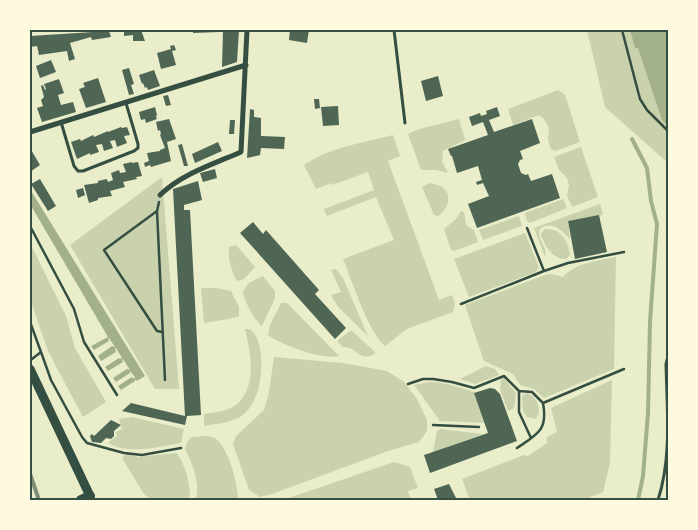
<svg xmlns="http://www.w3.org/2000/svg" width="698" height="530" font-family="'Roboto Condensed',sans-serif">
<rect width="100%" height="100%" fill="#e9edc9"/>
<path fill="#cad2ad" d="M587,30H668V163L605,107Z
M558,90L565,95L580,142L555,151L551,149L548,140L549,128L544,119L539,115L513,125L508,109Z
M459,119L465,140L443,151L442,161L448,173L436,170H421L408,134L419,129Z
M393,135L400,156L388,161L439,300L452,295L455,304L453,312L407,329L385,346C367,330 353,283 343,259L394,240L376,197L327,216L324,209L374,190L368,172L332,185L331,183L316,189L304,165C330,147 363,143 393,135Z
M581,147L598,197L572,207L567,196L569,185L567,178L559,170L554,157Z
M162,177L179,389H155L70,245Z
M430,183C434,184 439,185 442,187C454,196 447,210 438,216L434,215L422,187Z
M563,199L567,208L530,223L527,221L525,213Z
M600,204L603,215L568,221L570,239C564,233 557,224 546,226C532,229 543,243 545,249C546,252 545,255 545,257L534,228Z
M461,211L464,212L466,225L474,230L478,242L454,251L451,250L444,229L456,219Z
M519,216L522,226L483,240L479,230Z
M545,229C560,228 568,240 570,254L567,259C553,260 546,247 541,236V233Z
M525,233L539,267L536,272L469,297L454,259Z
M30,243L66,316L75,348L106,402L83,417L48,351L30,299Z
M236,245L255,267L244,279L237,281C231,270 228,260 229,247Z
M616,257L614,369L544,398L534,389L520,385L513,374L484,361L465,305L545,275L551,274L563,277C577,262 597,261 616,257Z
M336,269L343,278L368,336L338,307L331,295L341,292L331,270Z
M263,276L275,291V298L262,326C254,320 244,301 243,291L249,283Z
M201,288H216L231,291L239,307V316L229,319L204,323Z
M281,303H287L339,356C322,360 282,345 268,335L270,325Z
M245,329H250C252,331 255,334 257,338C266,360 262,406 238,418C228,423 215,424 204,426V414C216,412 232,411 240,401C257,383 250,350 245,329Z
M351,330L376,353C358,364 358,346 343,347L337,341Z
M274,357L343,363L387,371L404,382L417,399L427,420V431L419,442L388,451L272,494L260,497L249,490L233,444L236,436L264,410L269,392Z
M486,366L495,369L499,375L475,384L460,379Z
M501,378H504L516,393L514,408L508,411L500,389Z
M612,380L610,463L603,492L583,500H470L462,479L524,455L528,456L547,443V437L557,432L551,408Z
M429,382C445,382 459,387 474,392L485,423L440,421L414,385Z
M527,393C536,397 539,403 539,413L536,419L527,417L523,411L522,396Z
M132,417L184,429L181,443C158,447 129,455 108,443L117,436L116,432L122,429L119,419Z
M440,429L483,434L433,452L437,431Z
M192,437C198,437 206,435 212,437C227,440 239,487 238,500H196C200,482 193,465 185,449L187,442Z
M177,453C186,467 189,480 190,496L186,500H151L144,494L122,458L127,454L138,457Z
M394,462L410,467L418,488L408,491L411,500H283Z"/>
<path fill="#a3b18a" d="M630,30H668V126L662,120L638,48H635Z
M30,189L145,376L137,381L135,379V381L121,390L118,386L132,377L133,379L135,377L130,371V373L116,382L113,378L127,369L130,370L123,359L122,360L123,362L108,371L105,367L119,358L120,359L122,358L116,348L115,349L116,352L101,361L98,356L112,346L115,347L109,338L108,339L109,341L94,350L91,346L108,337L30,204Z"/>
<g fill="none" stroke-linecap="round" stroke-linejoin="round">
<path stroke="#a3b18a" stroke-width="4" d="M632,139L647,168L651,201L657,224L650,322L648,413L643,476L638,500"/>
</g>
<path fill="#4f6655" d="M124,30H141L145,41H133V35L124,36Z
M193,30H220V32L193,33Z
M223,30H239L237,62L222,67Z
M290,30H309L307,43L289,40Z
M109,31L111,37L92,40L91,37L70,43L75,59L69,61L67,51L39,55L37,46L30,47V36Z
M174,45L176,50L172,51L176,65L161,69L157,53L171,49L170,46Z
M51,60L56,72L40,78L36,66Z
M129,68L134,84L131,85L134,94L129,95L122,70Z
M154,70L160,86L148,90L147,87L145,88L143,83L142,84L139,75Z
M438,76L443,96L426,101L421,81Z
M98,78L106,102L86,108L79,89L85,87L83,83Z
M59,79L64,93L58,95L61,105L73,102L76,112L42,122L37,108L43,106L41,100L44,97L41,86L43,85L45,90L46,89L44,84Z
M168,95L171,105L166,106L163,96Z
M314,99H319L320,108L315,109Z
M338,106L339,125L323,126L321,107Z
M155,107L157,115L156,116L157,119L146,123L145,119L141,120L139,112Z
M497,107L500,116L489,120L494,132L532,119L540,143L520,151L523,159L520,160L518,164L521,173L526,175L528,174L531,181L552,174L560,198L477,228L468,204L489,196L483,183L477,185L476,182L482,180L478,166L457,173L452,156H451L448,149L488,135L483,122L472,126L469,117L480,113L481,116L487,114L486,111Z
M250,109L254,110V117L261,118V136L285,137L284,149L261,148L260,155L247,158Z
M169,119L176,139L167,142L171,161L151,167L150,165L145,167L144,163L149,161L147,153L160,151V150L165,148L160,135L161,134L160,130L158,131L156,122Z
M230,120H235L234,134H229Z
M121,127L122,128L127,127L130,135L124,136L127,143L117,147L115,140L110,141L113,148L104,151L102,144L96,145L99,152L90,155V153L77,159L71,142L80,139L81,141L93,135L94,137L108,131V132Z
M218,142L222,151L195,163L192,154Z
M182,144L188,166H184L178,145Z
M30,148L40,165L30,172Z
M132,162V163L138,162L142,176L136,177L137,179L123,182L125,187L110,191L112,196L98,198V200L89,203L84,185L98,183V181L107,179L108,182L113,180L111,173L119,170L120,173L126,172L123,164Z
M215,169L217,178L203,182L200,173Z
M40,179L56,206L48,211L31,184Z
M198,181L202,200L184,205V210H190L201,415L187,416L185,425L122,411L131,403L185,416L173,189Z
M83,188L85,195L78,198L76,190Z
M599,215L607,252L575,259L568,221Z
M253,222L263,234L266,230L319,290L315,294L346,328L335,339L240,233Z
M490,388L495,389L500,394L517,441L430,473L424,455L488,433L474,393Z
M111,420L121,425L114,431V436L111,439L106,438L101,443L92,442L90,436L92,434L94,436Z
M449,484L457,500H438L434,489Z"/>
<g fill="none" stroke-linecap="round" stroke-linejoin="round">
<path stroke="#344e41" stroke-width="2.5" d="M622,30L640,99L647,110L668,131
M159,202L157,211L165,380
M157,211L104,250L157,331L162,332
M30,226L74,309L84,342L117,395
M544,271L568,263L624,252
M461,304L544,271L527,228
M30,322L41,352L32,359
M41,352L51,380L82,437L87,443L124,453L142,455L181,448
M408,384L423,379H433L452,382L474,388L504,376L519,391L532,392L543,403L624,369
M519,391V412L531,438
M433,425L479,427
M517,448C538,434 548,430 543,403"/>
<path stroke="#344e41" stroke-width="3" d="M394,30L405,123
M61,122L74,166L78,171H83L134,151L138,148V144L126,103
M658,500C672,457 667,409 666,364L668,356"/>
<path stroke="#344e41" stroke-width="5" d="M30,132L246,65
M160,195C182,174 213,164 241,152L247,30"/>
<path stroke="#344e41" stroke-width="9" d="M30,369L90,496"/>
<path stroke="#344e41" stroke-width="10" d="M81,500L90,496"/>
<path stroke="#7c8e77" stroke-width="4" d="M30,474L39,500"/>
</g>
<rect width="698" height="530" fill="none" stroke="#fefae0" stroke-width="62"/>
<rect x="31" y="31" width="636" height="468" fill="none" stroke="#344e41" stroke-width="2"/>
</svg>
